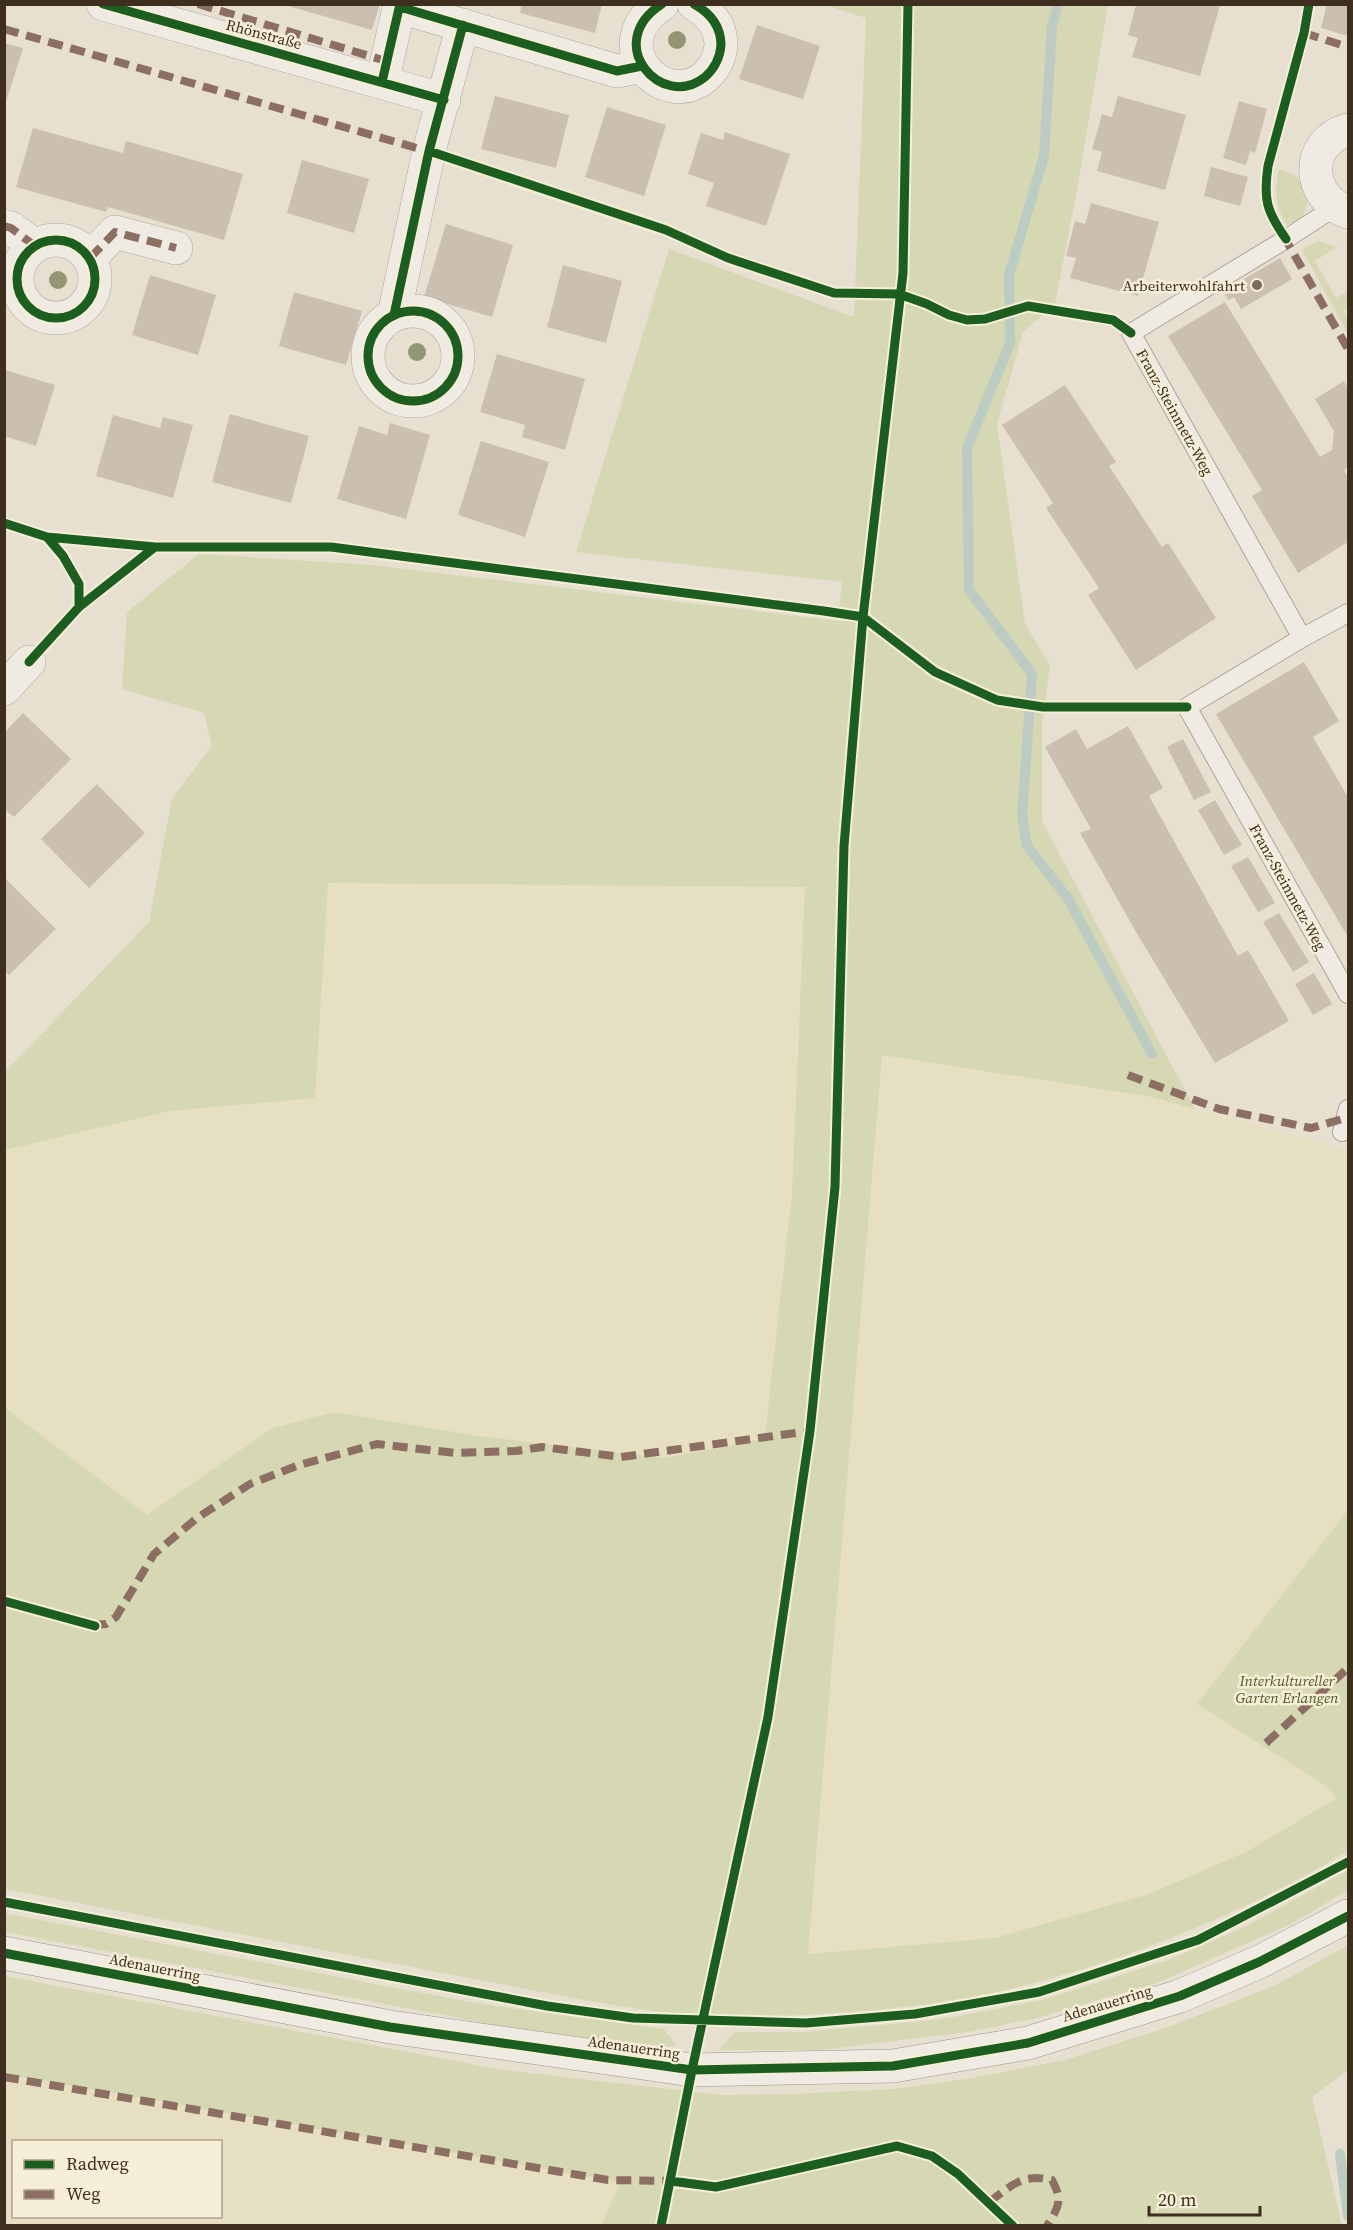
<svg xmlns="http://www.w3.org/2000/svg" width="1353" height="2230" font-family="'Source Serif 4',serif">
<rect width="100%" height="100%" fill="#e7e0d1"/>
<path fill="#e6dfc2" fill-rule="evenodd" d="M328,883L805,887L792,1195L765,1437L747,1443L663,1458L479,1436L335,1412L271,1428L147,1515L5,1408L4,1150L169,1111L314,1098Z
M882,1054L1152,1097L1348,1150V1510L1197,1704L1323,1784L1337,1797L1246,1852L1149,1894L995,1938L808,1955Z
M4,2074L621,2182L602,2225H5ZM14,2142H220V2216H14Z"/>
<path fill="#d6d7b3" d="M825,5H1108L1078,185L1055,304L1023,332L997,424L1025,624L1050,665L1042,723V821L1195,1109L1152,1097L882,1055L808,1954L995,1938L1149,1894L1246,1852L1337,1798L1323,1784L1197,1704L1348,1510V1851C1240,1915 1121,1964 997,1992C908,2011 800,2018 709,2016C667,2015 625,2006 583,2000L5,1889V1408L147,1515L272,1428L335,1412L479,1436L663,1458L747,1443L765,1436L792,1195L805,887L328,883L315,1098L169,1111L5,1150L4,1073L149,922L172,798L212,746L204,713L122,689L127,612L199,554L372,565L838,621L842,582L576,552L669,249L854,317L866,18Z
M1279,169L1296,176L1309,196L1303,217L1287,225C1275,207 1274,190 1279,169Z
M1318,241L1337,247L1315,261L1336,298L1348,291V308L1344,311L1348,319V334L1302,250Z
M1348,1870V1890L1291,1924L1157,1983L1037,2018L969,2032L819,2050H718L735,2032H805L943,2019L1046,1999L1168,1960L1245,1927Z
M4,1913L475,2003L664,2029L676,2045L668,2047L522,2030L5,1932Z
M1348,1945V2070L1312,2097L1342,2225H602L620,2182L5,2074V1976L504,2070L721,2095L793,2094L894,2089L972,2078L1065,2060L1171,2026L1276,1985Z"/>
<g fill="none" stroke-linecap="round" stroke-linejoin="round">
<path stroke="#bcccc2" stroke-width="10" d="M1058,4L1052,26L1044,156L1009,275L1010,343L967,448L969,590L1032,674L1022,816L1027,846L1067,897L1152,1054
M1340,2154L1348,2216"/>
</g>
<path fill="#cbbfb2" d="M281,4H380L372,30Z
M522,4H602L595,33L520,13Z
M1327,4H1348V36L1321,28Z
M1136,5H1220L1200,76L1132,57L1138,38L1128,35Z
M757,25L820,46L803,99L739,79Z
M4,43L23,48L5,105H4Z
M495,96L569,115L556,168L481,149Z
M1118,96L1186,115L1165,190L1097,171L1102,152L1092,149L1102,114L1112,117Z
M1239,101L1267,109L1255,153L1250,151L1246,165L1223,158Z
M607,107L666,125L644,196L585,177Z
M33,128L123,153L126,141L243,174L224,240L108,207L106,212L16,187Z
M725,132L790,154L766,226L706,206L714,183L688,174L701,133L723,140Z
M302,160L369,179L354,233L287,213Z
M1211,167L1248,177L1240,206L1204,196Z
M1091,203L1159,222L1138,296L1070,278L1076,258L1066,256L1075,221L1085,224Z
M446,224L513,245L492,317L424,297Z
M1280,258L1292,279L1241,309L1234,297L1228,300L1223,291Z
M563,265L622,281L606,343L547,327Z
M150,275L216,295L198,355L132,335Z
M294,292L362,311L346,365L279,346Z
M1225,302L1320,457L1332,450L1334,431L1315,399L1344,381L1348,389V467L1344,470L1348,478V542L1298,573L1252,496L1262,490L1168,336Z
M497,354L585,379L565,450L522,437L525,425L480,412Z
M5,370L55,385L36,446L4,436Z
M1065,385L1116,462L1109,466L1162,547L1168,543L1216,618L1136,670L1088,595L1099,588L1046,508L1053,503L1002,425Z
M230,414L309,436L291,503L212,482Z
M113,415L160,428L163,417L193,425L173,498L96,476Z
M390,423L430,435L406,519L337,499L359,426L387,435Z
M481,441L549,462L525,537L458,515Z
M1304,662L1339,721L1313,737L1348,797V937L1216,714Z
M23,713L71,759L14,817L4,809V733Z
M1128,726L1163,788L1149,796L1238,956L1248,950L1289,1021L1215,1063L1136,932L1080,833L1091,829L1045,747L1076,729L1087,749Z
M1183,739L1211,792L1194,800L1167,747Z
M97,784L145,833L89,888L41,839Z
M1215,800L1242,845L1224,855L1198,810Z
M1248,857L1275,903L1258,912L1231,866Z
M4,877L56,929L9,975L4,970Z
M1279,913L1309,962L1293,972L1263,922Z
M1314,973L1332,1004L1313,1015L1295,984Z"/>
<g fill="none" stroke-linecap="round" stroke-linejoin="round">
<g stroke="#ada599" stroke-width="20">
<path id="service" d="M1348,613L1302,638L1187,707L1348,994
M1302,638L1131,333L1286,239L1335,207
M1342,1132L1348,1109"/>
</g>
<g stroke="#ada599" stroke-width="34">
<path id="minor" d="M103,4L444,100
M662,4C601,43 662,112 705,77C714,69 720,58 721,45C721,26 710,13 694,4
M400,7L617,71L642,66
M382,82L400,4
M1348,130C1304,142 1306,198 1348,212
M4,226L11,228L35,246
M17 279a39 39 0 1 1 78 0a39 39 0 1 1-78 0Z
M90,258L115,232L176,248
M368 356a45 45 0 1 1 90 0a45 45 0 1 1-90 0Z
M394,315L429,151L463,25
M4,689L29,662"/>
</g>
<g stroke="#9c958a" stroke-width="34">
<path id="secondary" d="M4,1953L390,2027L692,2070L893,2066L1028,2043L1180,1996L1259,1962L1348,1916"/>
</g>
<use href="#service" stroke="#efebe3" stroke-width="18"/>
<use href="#minor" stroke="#efebe3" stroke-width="33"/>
<use href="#secondary" stroke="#efebe3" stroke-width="33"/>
<path stroke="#8d6e63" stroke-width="8" stroke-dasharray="15 8" stroke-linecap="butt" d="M198,4L386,61
M4,29L434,153
M1304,33L1348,47
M4,226L11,228L35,246
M1283,235L1348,349
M90,258L115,232L176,248
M1128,1075L1219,1109L1311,1128L1346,1118
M92,1625L106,1624L116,1617L154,1554L197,1518L250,1484L299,1465L377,1444L455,1453L516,1451L542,1447L621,1457L810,1431
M1266,1743L1348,1668
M4,2077L608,2180L673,2181
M989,2202C1013,2185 1022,2173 1052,2180C1063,2201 1059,2206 1047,2226"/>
<g stroke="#f7eed8" stroke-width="13">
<path id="cycleway" d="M103,4L444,100
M662,4C601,43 662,112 705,77C714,69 720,58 721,45C721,26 710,13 694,4
M400,7L617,71L642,66
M382,82L400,4
M429,151L666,230L728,258L834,293L899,294L927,304L949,315L967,320L985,319L1028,306L1113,320L1131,333
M1286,239C1267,212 1263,200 1268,166L1304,33L1309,4
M17 279a39 39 0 1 1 78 0a39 39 0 1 1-78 0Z
M368 356a45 45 0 1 1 90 0a45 45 0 1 1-90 0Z
M394,315L429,151L463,25
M4,523L47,537L63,556L79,584V607
M47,537L155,547H331L824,611L863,617L935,672L997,700L1043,707H1187
M29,662L79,607L155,547
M4,1601L95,1626
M4,1902L547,2006L633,2018L806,2023L915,2014L1039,1992L1198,1940L1348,1862
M4,1953L390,2027L692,2070L893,2066L1028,2043L1180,1996L1259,1962L1348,1916
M671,2181L716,2187L897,2146L932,2156L958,2174L1013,2226
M661,2226L692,2070L768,1717L810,1431L835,1187L844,846L863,617L903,273L908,4"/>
</g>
<use href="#cycleway" stroke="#1b5e20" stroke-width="9"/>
</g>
<g fill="#929673">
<circle cx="677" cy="40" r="9"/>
<circle cx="58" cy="280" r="9"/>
<circle cx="417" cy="352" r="9"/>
</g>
<circle fill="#786c5e" stroke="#f7eed8" stroke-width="2" cx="1257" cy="285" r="6"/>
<g text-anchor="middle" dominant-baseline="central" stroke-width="5" stroke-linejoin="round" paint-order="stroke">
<g font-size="15" fill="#3d2e20" stroke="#f7eed8">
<text transform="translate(264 34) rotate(15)">Rhönstraße</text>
<text transform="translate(1175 412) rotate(61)">Franz-Steinmetz-Weg</text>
<text transform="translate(1288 887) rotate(61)">Franz-Steinmetz-Weg</text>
<text transform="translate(155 1967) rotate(11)">Adenauerring</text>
<text transform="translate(1107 2003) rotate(-17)">Adenauerring</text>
<text transform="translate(634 2047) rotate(8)">Adenauerring</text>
</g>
<g font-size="15" fill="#3d2e20" stroke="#f7eed8" text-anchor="end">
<text x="1245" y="285">Arbeiterwohlfahrt</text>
</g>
<g font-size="15" font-style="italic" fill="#4d5a26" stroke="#f7eed8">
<text x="1287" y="1680">Interkultureller<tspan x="1287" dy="17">Garten Erlangen</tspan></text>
</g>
</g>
<rect width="1353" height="2230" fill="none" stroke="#3d2e20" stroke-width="12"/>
<rect x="12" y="2140" width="210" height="78" fill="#f7eed8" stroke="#ada18e" stroke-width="1.5"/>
<rect x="24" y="2160" width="30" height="9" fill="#1b5e20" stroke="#ada18e" stroke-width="1.5"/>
<text x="66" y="2170" font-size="18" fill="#3d2e20">Radweg</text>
<rect x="24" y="2190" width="30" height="9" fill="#8d6e63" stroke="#ada18e" stroke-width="1.5"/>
<text x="66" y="2200" font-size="18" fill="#3d2e20">Weg</text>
<path d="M1149 2206v9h111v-9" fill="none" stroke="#3d2e20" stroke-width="3"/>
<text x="1158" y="2206" font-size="18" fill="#3d2e20" stroke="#f7eed8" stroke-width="4.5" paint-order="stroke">20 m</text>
</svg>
